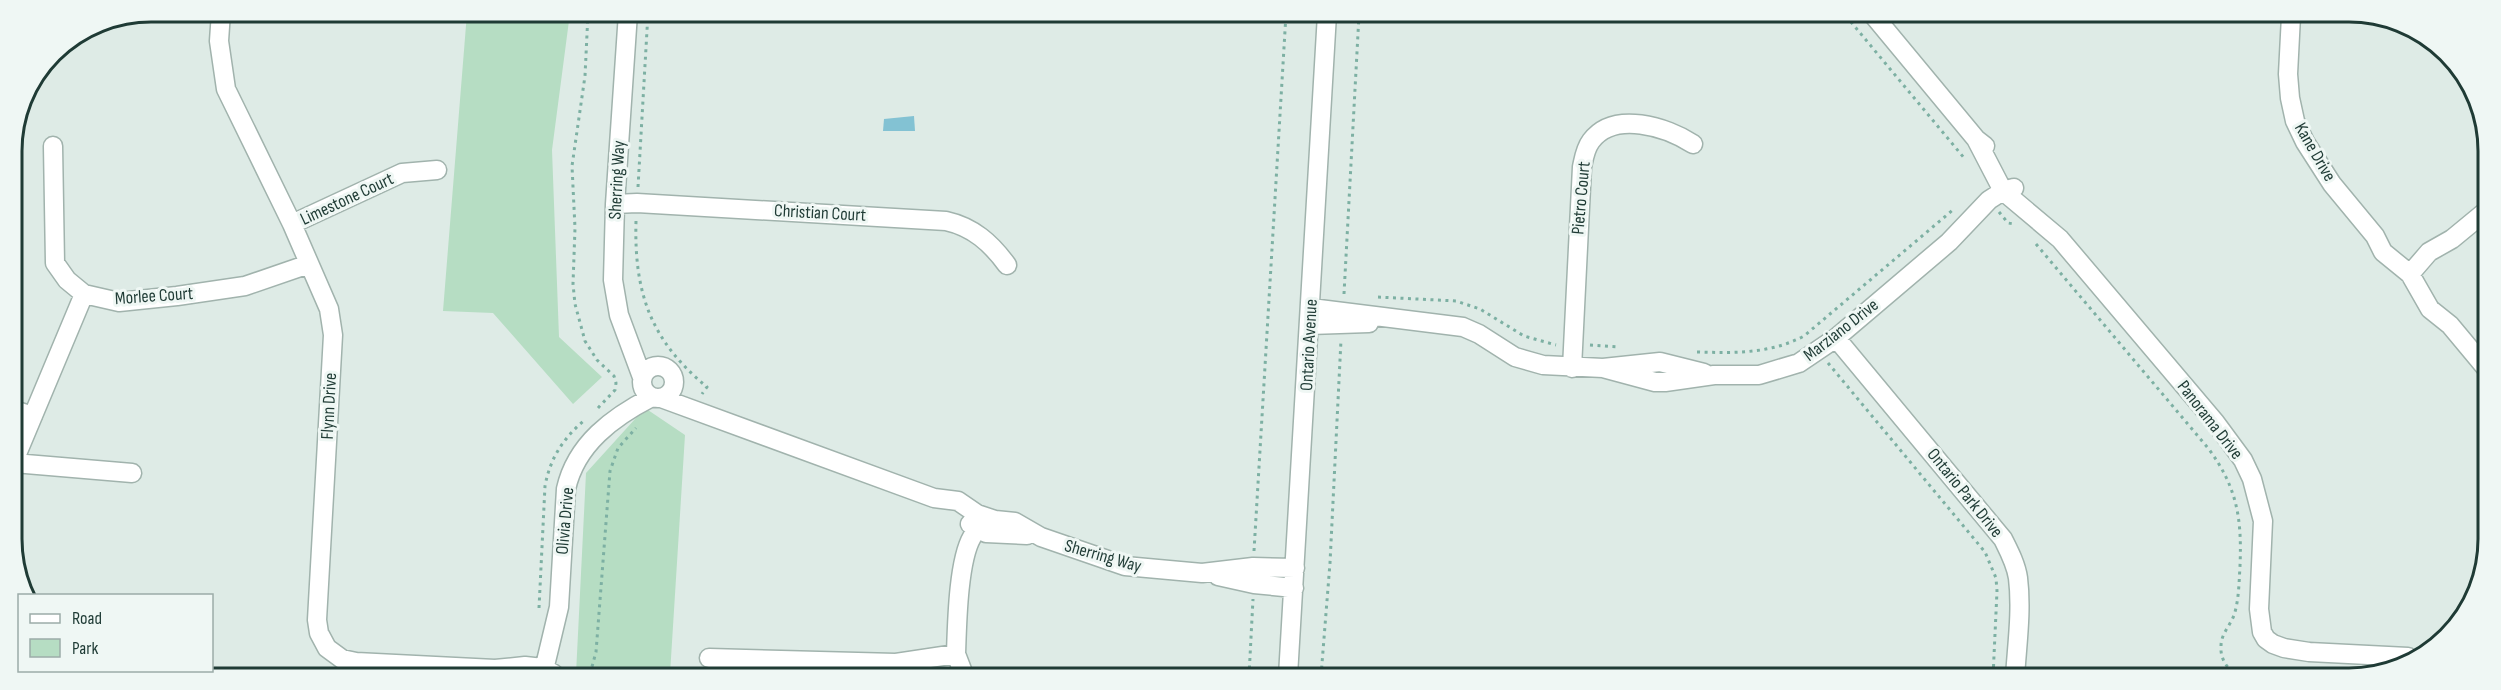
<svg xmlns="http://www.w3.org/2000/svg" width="2501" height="690" font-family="'Sofia Sans Condensed',sans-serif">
<rect width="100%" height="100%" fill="#deebe6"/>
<path fill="#b6ddc3" d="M467,13H570L552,150L559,337L602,377L573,404L493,313L443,311Z
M645,408L685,435L670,674H576L586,473Z"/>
<path fill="#83c2d3" d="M914,116L915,131H883L884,119Z"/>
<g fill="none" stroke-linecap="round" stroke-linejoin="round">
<g stroke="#a1b3ad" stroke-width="21">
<path id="minor" d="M221,12L219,41L226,89L292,224L329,309L333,335L317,620L319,633L327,648L342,659L356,662L495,669L525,666L543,668L554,674
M628,13L615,204L613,280L619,315L642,377
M1874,16L1976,139L1985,146
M2291,16L2288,74L2290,98L2295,121L2305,142L2332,184L2375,236L2383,252L2410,274L2430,309L2450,325L2485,367
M1976,139L2003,191L2060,239L2215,422L2243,460L2252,479L2263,521L2259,609L2262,632L2266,639L2273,644L2284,648L2309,652L2408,657
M53,146L55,263L67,280L84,294L119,302L177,296L245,286L309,264
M615,204L637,203L946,221C973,227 991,243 1007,265
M292,224L402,173L437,170
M2410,274L2429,252L2452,239L2486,211
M1311,308L1463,327L1479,334L1515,357L1543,365L1603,368L1660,362L1704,373
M1310,325L1369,323
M1836,338L2003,539C2009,551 2016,564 2018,578C2022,610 2017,645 2015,677
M642 382a16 16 0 1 1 32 0a16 16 0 1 1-32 0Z
M1572,368L1582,167C1584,158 1585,149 1591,141C1614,110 1667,127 1693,144
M1603,368L1655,382H1665L1714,375H1759L1799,363L1836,338L1949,242L1989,200L2003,191L2014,188
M661,398L934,498L958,501L977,514L995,520L1015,522L1041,537L1125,566L1202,573L1253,567L1295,568
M14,410L33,416
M14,461L84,294
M14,463L132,473
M970,524L986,533L1027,535
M1218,576L1254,584L1294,588
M956,654L964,675
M709,658L896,663L956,654C957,625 958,561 972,537C976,530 982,524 987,518
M543,674L559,607L566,489C576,444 613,417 652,397
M1288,676L1327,14"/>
</g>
<path stroke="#7db0a3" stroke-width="3" stroke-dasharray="3 4.5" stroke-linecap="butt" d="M588,13L585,76L572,166L575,228L573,284L575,304L585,341L597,360L614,376L616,383L615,390L598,408
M1846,16L1965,159
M638,187L648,13
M1999,212L2008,223L2014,224
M636,221C634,292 650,340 707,387L702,394
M2036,244L2208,448C2237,487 2242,518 2240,566C2239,582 2239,597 2235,612C2232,624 2221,633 2221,646C2220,660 2228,669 2238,677
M1344,294L1359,15
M1378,297L1456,301L1480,309L1524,336L1556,345
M1590,345L1619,347
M1697,352C1735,353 1770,354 1804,336L1954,209
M1828,363L1985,552L1996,578L1997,591L1993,677
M1254,551L1286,14
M539,608L545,486C550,458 564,437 586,419
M590,674L596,652L610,471L618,448L636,428
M1249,676L1253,599
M1321,676L1330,563L1341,340
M2283,678L2297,673L2351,678"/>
<use href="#minor" stroke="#fff" stroke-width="18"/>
</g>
<g text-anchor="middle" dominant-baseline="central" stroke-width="6" stroke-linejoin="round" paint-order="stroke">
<g font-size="18" fill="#1f3b35" stroke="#eff7f4">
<text transform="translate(2315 152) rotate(60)">Kane Drive</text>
<text transform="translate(617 180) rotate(-87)">Sherring Way</text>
<text transform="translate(1581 198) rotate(-85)">Pietro Court</text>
<text transform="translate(347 199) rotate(-25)">Limestone Court</text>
<text transform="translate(820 213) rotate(3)">Christian Court</text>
<text transform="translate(154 296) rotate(-4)">Morlee Court</text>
<text transform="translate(1841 330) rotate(-38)">Marziano Drive</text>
<text transform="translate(1309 345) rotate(-87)">Ontario Avenue</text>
<text transform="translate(329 406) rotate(-87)">Flynn Drive</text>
<text transform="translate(2210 420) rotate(52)">Panorama Drive</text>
<text transform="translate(1965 493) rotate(51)">Ontario Park Drive</text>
<text transform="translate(565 521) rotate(-85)">Olivia Drive</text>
<text transform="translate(1103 556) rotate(16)">Sherring Way</text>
</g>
</g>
<path d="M0 0H2501V690H0ZM151 22H2349A129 129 0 0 1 2478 151V539A129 129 0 0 1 2349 668H151A129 129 0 0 1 22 539V151A129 129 0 0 1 151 22Z" fill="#eff7f4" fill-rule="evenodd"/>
<path fill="none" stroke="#1f3b35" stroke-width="3" d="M151 22H2349A129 129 0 0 1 2478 151V539A129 129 0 0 1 2349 668H151A129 129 0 0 1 22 539V151A129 129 0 0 1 151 22Z"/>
<rect x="18" y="594" width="195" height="78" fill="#eff7f4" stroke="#9caca8" stroke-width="1.5"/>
<rect x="30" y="614" width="30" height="9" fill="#ffffff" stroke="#9caca8" stroke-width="1.5"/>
<text x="72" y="624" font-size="18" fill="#1f3b35">Road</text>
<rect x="30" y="639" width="30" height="18" fill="#b6ddc3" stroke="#9caca8" stroke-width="1.5"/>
<text x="72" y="654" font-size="18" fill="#1f3b35">Park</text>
</svg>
